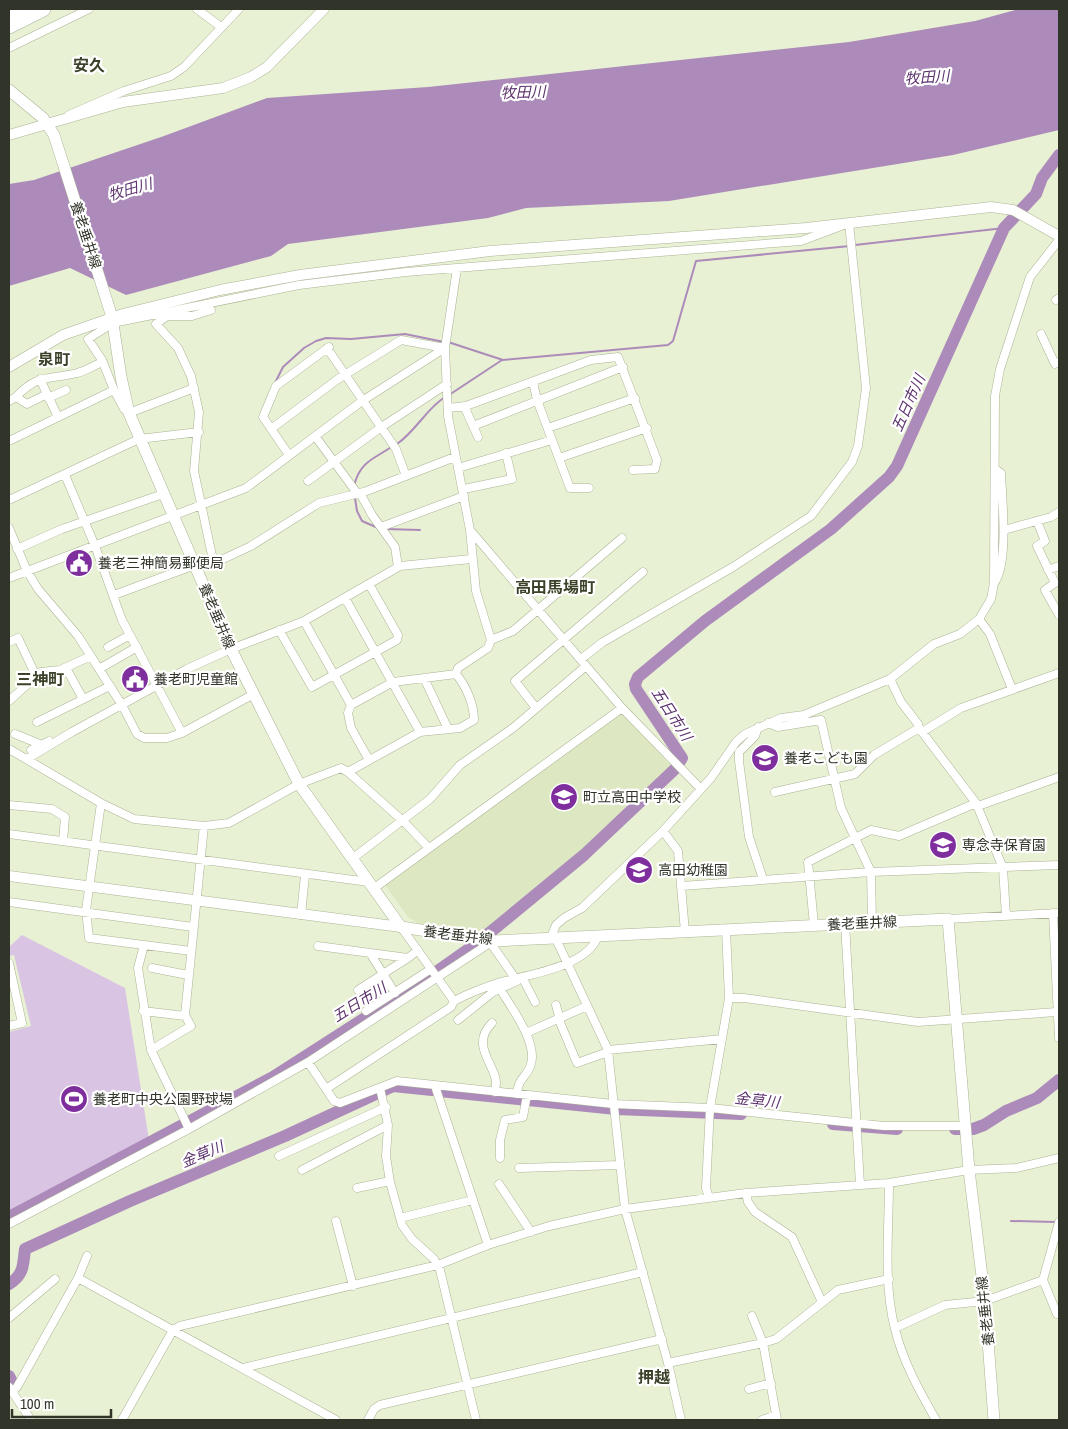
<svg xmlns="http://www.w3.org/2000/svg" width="1068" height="1429" font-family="'Archivo Narrow','Noto Sans JP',sans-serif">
<rect width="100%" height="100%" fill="#e8f1d3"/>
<path fill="#dde8c2" d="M618,714L625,715L671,766L608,829L483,933L421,925L408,917L385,885Z"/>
<path fill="#dac4e4" d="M22,935L125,988L149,1140L9,1213V1032L31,1026L14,955L9,956V947Z"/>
<path fill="#ac8bbb" d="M1019,9H1059V130L953,155L669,201L526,208L488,218L288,244L271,256L126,295L70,268L9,286V184L34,180L164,136L267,98L428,87L849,42L975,21Z"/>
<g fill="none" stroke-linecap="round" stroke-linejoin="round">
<path stroke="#ac8bbb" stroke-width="2" d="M855,245L1004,228
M448,342L503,360L668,345L673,341L696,261L850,246
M449,395L502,360
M266,401L283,367L304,348L316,341L326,338L351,339L405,334L444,342
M397,444C416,431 426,409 445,397
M354,486C360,461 374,459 393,446
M355,498L357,511L362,521L378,528
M385,529L420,530
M1011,1221L1056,1222"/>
<path stroke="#ac8bbb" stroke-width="12" d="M439,1091L616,1109L741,1114
M833,1124L897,1129
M955,1129H973L984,1125L1006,1111L1037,1098L1059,1080
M9,1217L273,1077L432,975L476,944L584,855L675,769L682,758L636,689L635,684L638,677L705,621L831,529L889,477L897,466L1004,228L1036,194L1042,178L1059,155
M9,1284C24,1275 23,1265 25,1249L130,1201L285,1136L393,1086L432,1090
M9,1376L13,1384"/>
<g stroke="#abb496" stroke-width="9">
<path id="minor" d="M197,9L221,27
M9,48L89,9
M69,115L124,91L171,76L184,67L239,9
M1056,300L1059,298
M167,313V316L156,324L178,348L191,376L199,412L194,471L213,560
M167,316H192L211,310
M1041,334L1055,364L1059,362
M327,348L396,449L406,476
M40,379L58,417
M533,382L537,400L570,488H589
M114,390L102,360L88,339L113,323L299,285L406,272L801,241L849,223L866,388L858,446L852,462L811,516L733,567L603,642L581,659
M16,397C38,373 50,380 77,373C86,371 94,365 103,362
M48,398L66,390
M9,401L16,397L27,404L47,394
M464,406L478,437
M448,408L466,406L591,360L618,357L657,460L655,469L633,470
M473,426L623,367
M548,428L635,398
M271,429L338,379L401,340L445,348
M315,436L357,493
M9,441L114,390L124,409L129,413L194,388
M289,455L263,417L276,386L329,347
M559,458L647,428
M458,468L552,440
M65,475L95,546L122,620L182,733
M308,481L380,428L447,384
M464,489L512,479L506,453
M360,493L372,515L395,547L398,567
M9,500L139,439L199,432
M1037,521L1045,541L1037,546L1055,583L1045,590L1059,615
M381,527L464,496
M9,528L27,571L38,589L78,636L122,705L137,734L144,738H167L182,733L252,695
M470,530L622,708L701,789
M1004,530L1051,517L1059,512
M17,549L62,529L163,494
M1048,570L1059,566
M9,578L246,488L362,401L445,348
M994,583C1009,565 1002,498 1001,473L995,469
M114,595L195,565L221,560L251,546L319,503L364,492L455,457
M345,598L420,732
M979,619L990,634L1012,689
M304,621L351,705
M279,630L312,687L397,640L398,635L369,584
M491,640L513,631L622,538
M9,642L18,638L36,676
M108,647L130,635
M66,668L83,699
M99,669L137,647
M424,678L448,729
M890,679L901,702L918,724L919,728L976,803L1003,868L1006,916
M9,701L41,672L60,670L91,656
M536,708L515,681L643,572
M37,722L110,686
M768,723L778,727L821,720L841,808L871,872L872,922
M758,727L755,736L739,752V761L749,837L763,879
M922,732L961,708L1059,673
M15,734L42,745
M9,749L101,803L134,819L204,826L229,823L299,784L341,768L348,772L403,821L429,848
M31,750L49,741
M27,759L72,732L187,669L231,649L304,621L400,566L471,559
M369,760L351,728L348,713L351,705L393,682L456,674L458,668L488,648L491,640L476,591L470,530L448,416L445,348L457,268
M348,772L420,732L460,728L474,720C474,704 466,686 456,674
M775,792L855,774L874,755L919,728
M101,803L86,910L89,938L191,951
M9,805L52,809L65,817L63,841
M978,806L1059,777
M663,831L678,851L685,932
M9,834L369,882
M352,859L430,799L460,765L513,728L586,666
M682,886L871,872L1059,865
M373,889L622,708
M9,902L193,927
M1053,913L1059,1038
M301,915L305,875
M948,919L1059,913
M845,923L860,1185
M814,925L808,862L871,830L899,836L976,803
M401,927L454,1001C469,993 485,987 501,982C528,975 590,966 598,935
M551,937L556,925L564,918L582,908L663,831L711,778L736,742L745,734L781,718L804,715L890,679L934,644L960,634L979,619L991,599L994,583L995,396L1000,369L1030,277L1059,240
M555,937L608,1050L625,1209L668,1363L681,1420
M144,945L138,968L151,1050L189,1129
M318,946L408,958L418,950
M370,953L395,993
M9,963L22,1023L9,1026
M152,968L188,975
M522,977L535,1002
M500,989C511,1007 540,1045 530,1067C524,1080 519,1077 517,1094
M358,990L408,958
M729,998H744L918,1022L1056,1012
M556,1005L560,1020
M143,1011L185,1016
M366,1011L431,969
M458,1020L493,992L517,981L490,942
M559,1020L577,1063L608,1052
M492,1023C466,1049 505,1070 494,1092
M526,1033L587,1006
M151,1050L191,1026L185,1015L204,826
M608,1050L722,1039
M308,1062L334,1101L340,1103L397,1081L613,1104L710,1108L884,1126H965
M435,1086L488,1245
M380,1088L388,1125L386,1156L390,1182L402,1225L412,1239L434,1259L440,1270L476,1420
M326,1089L451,1007L454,1001
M279,1156L386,1107
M500,1158V1140L505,1120L523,1117L527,1095
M519,1168L620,1165
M302,1170L388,1125
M889,1183C889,1231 883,1283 895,1329C903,1362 920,1392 936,1420
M499,1184L531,1232
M357,1188L390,1181
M746,1193L748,1202L755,1212L792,1237L822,1302
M709,1198L706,1188L710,1108L729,998L726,929
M400,1218L473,1200
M336,1221L353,1286
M1059,1222L1043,1280L1057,1314L1059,1313
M9,1224L189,1129L308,1062L493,941
M78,1278L336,1420
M752,1316L763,1343
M9,1318L55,1279
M895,1328L945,1305L985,1301L1043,1280
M668,1363L763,1343
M243,1368L643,1272
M9,1387L31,1420
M749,1389L771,1383
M11,1392L17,1387L78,1278L87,1256
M122,1420L173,1330L180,1326L438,1265L488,1245L549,1226L625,1209L746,1193L889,1183L969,1170L1016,1168L1059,1158
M368,1420L374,1409L380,1405L662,1339
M762,1420L776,1415
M777,1420L763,1343L776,1339L838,1290L889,1279"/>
</g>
<g stroke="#abb496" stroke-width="11">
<path id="tertiary" d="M9,135L123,102L223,88L251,77L267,67L324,9
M9,367L63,335L123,314L220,290L300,275L490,251L806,228L991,207L1013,210L1059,236
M9,876L401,927"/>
</g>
<g stroke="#abb496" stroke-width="12">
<path id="secondary" d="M9,90L43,118L54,135L112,317L121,377L129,413L231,649L299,784L401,927L493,941L948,919L969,1170L985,1301L994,1420"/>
</g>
<g stroke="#abb496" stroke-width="16">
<path id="motorway" d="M9,12L16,9
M9,26L43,9"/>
</g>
<use href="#minor" stroke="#fff" stroke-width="8"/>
<use href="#tertiary" stroke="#fff" stroke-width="10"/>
<use href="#secondary" stroke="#fff" stroke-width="11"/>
<use href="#motorway" stroke="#fff" stroke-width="15"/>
</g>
<defs>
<g id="civic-disc" transform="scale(1.4375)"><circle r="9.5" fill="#7f2e9e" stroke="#fff"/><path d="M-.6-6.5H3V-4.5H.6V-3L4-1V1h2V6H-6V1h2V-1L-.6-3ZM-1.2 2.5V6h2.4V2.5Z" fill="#fff"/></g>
<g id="school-disc" transform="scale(1.4375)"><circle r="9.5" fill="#7f2e9e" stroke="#fff"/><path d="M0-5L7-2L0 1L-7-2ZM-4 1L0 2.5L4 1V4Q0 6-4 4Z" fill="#fff"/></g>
<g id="stadium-disc" transform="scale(1.4375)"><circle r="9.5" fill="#7f2e9e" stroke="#fff"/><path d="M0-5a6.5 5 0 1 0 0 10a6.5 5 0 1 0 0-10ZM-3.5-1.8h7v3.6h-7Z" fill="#fff"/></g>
</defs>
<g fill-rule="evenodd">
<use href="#civic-disc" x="79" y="563"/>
<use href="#civic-disc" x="135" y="679"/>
<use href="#school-disc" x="765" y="758"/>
<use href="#school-disc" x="564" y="797"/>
<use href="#school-disc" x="943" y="845"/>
<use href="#school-disc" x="639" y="870"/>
<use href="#stadium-disc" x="74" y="1099"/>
</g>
<g text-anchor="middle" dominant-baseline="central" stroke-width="4.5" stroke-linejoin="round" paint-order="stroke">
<g font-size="14" fill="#313529" stroke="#fff">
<text transform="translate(86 235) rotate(72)">養老垂井線</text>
<text transform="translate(217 616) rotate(67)">養老垂井線</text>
<text transform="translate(862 923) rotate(-3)">養老垂井線</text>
<text transform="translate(458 935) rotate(7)">養老垂井線</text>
<text transform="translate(985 1311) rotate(-96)">養老垂井線</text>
</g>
<g font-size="14" fill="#313529" stroke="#fff" text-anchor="start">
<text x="98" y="563">養老三神簡易郵便局</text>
<text x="154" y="679">養老町児童館</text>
<text x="784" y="758">養老こども園</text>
<text x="583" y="797">町立高田中学校</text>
<text x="962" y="845">専念寺保育園</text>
<text x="658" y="870">高田幼稚園</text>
<text x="93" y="1099">養老町中央公園野球場</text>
</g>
<g font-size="15" font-style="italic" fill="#5d336e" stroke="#fff">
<text transform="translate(927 77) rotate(-4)">牧田川</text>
<text transform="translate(523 92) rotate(-2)">牧田川</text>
<text transform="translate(130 189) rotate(-16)">牧田川</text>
<text transform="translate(908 403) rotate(-66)">五日市川</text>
<text transform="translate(672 714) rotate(57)">五日市川</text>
<text transform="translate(359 1002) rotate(-32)">五日市川</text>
<text transform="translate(757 1100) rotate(6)">金草川</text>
<text transform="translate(202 1154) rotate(-23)">金草川</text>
</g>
<g font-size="16" font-weight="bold" fill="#3b4229" stroke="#fff">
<text x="89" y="65">安久</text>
<text x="54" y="359">泉町</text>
<text x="555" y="587">高田馬場町</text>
<text x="40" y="679">三神町</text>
<text x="654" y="1377">押越</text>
</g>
</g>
<rect width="1068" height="1429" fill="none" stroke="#313529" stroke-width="20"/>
<path d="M12 1409v8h99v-8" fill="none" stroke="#313529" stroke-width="2.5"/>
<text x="20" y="1409" font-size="15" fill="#313529" stroke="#ffffff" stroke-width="4" paint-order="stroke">100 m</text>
</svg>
